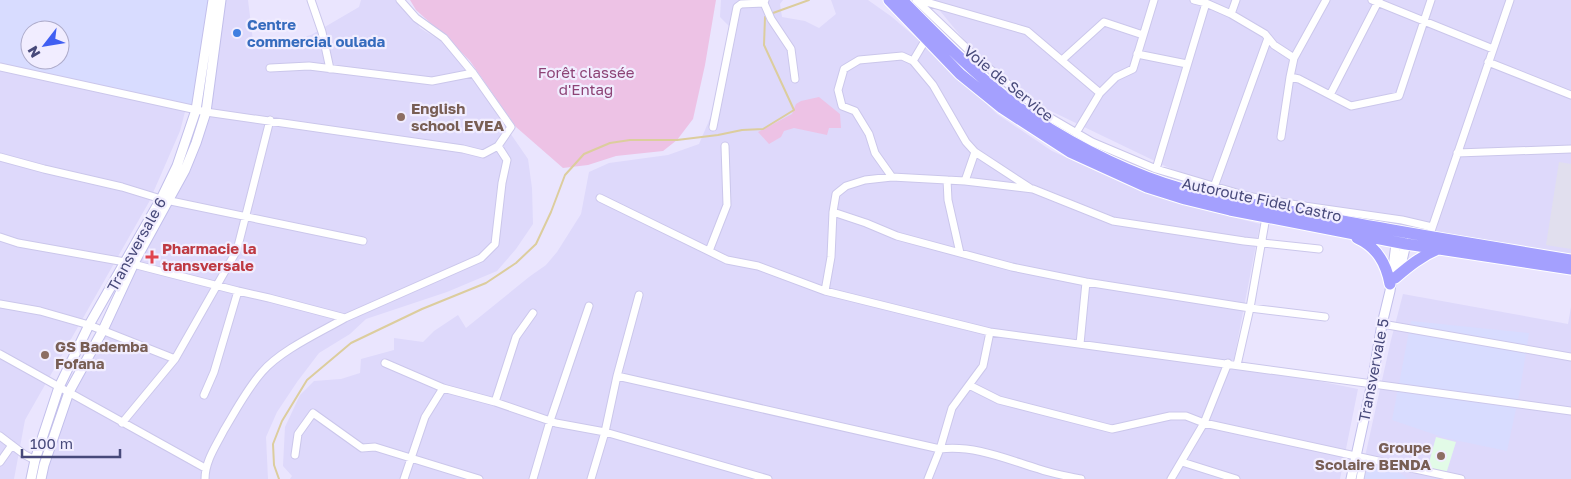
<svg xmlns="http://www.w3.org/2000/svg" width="1571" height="479" font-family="'Golos Text',sans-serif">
<rect width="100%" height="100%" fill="#eae5fe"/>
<path fill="#ded9fb" d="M224,0H248L254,49L311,35L359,7L361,0H405L420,28L444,43L479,88L528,159L532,188L533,224L516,249L497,271L447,292L366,319L350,334L319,353L297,382L277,412L266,437L268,479H42L61,414L157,227L191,170L207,103Z
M721,0H783L780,4L782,17L805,21L819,28L836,14L831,0H868L892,17L936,55L997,114L1052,151L1127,185L1197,208L1260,224L1234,359L1298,377L1358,389L1340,479H290L292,476L283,466L285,427L300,395L314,381L341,379L360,373L361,359L394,350V338L423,342L434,331L458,315L466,328L529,277L546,265L557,252L581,214L589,172L609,163L668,155L699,144L711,116L729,26L720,17Z
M931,0H1571V254L1437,233L1213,189L1028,100L979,58Z
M0,69L186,108L180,131L149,202L25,420L14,479H0Z
M1403,294L1568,324L1571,307V479H1360L1391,340Z"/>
<path fill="#d8dcff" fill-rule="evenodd" d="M0,0H215L196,108L0,65ZM30,30H60V60H30Z
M1411,321L1529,333L1520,390L1507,451L1445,438L1392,420Z
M1377,464L1393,468L1408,479H1361L1365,466Z"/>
<path fill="#e1dfee" d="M1559,162L1571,164V249L1546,245Z"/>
<path fill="#e2fbe7" d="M1436,437L1456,442L1446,474L1427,470Z"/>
<path fill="#edc2e5" d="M410,0H716L705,65L693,119L677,140L663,151L616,156L588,165L563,168L516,127L470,61L446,37L416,10Z
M819,97L840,114L841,128H829L827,135L794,128L784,131L781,137L769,144L758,132L792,114L796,104L801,101Z"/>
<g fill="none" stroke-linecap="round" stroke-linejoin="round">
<path stroke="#dccd9d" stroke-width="2" d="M773,13L809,0
M279,479L274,465L273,444L282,421L307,380L351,343L422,309L486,283L516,263L536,244L551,212L565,175L584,154L610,143L630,140H677L718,135L742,130L763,129L794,110L764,45L765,17"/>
<g stroke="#cbc7eb" stroke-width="9">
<path id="minor" d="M311,0L322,32L330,69
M916,0L979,60L1044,114L1092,142L1156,169L1247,196L1297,205L1402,220L1432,227
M919,0L1027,31L1100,93L1076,133
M1194,0L1206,3L1231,14L1265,34L1274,45L1294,58
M1372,0L1493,49
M764,3L771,19L791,49L795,79
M1231,14L1236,0
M1137,54L1187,64
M1062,60L1104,22L1143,35
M913,61L926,39
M1488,62L1571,95
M0,67L206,112L463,149L483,154L498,146L511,127L473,73L444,38L416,18L400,0
M270,68L309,66L432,81L473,73
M1290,77L1299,79L1351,106L1399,96L1431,0
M1100,93L1116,77L1133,69L1154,0
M1330,95L1379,0
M713,127L737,7L741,4L764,3L765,0
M1281,137L1290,77L1294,58L1326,0
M1457,153L1571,149
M0,157L44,169L122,187L161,199L363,241
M1156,169L1206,3
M892,177L875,153L869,134L855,111L842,106L838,90L844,69L859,60L902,56L913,61L933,85L966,142L975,152L1030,188
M947,180L948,200L960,253
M965,181L975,152
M1214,187L1268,38
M600,198L727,260L758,266L825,291L990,332L1571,411
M833,212L866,223L897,236L1012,267L1086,282L1250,308L1325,317
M1431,231L1510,0
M0,237L18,243L125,262L238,291L269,298L345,318L481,258L495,244L502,183L507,160L498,146
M709,251L727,205L725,146
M825,291L831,257L833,212L836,194L846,186L865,180L892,177L965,181L1033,189L1113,221L1244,241L1319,249
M0,304L40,311L89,325L175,359
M1382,324L1571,357
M1080,344L1086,282
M0,354L205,468
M385,363L443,388L495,402L556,423L605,432L768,479
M1237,365L1250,308L1266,217
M617,376L940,449C975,445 1006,459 1039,469C1053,474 1067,476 1081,479
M969,385L999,400L1112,429L1170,416H1186L1204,423L1461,479
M204,395L214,372L238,291
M495,402L516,337L533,313
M122,423L175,359L237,250L270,120
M0,436L25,455L35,460
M295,455L298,434L313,413L362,448L375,447L479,479
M0,462L12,445
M1182,462L1236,479
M205,479C205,461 216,446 224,430C236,410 247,389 262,372C281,350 319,333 345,318
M404,479L425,417L443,388
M533,479L550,421L589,306
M591,479L605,432L617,376L639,295
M928,479L940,449L952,408L983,366L990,332
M1171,479L1204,423L1228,363
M1360,479L1364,458"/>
</g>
<g stroke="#c2bfeb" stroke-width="11">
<path id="secondary" d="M1396,276L1402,261L1407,239
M31,479L35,460L59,387L89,325L162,197L177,166L196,110L213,0
M41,479L44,465L69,392L103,330L135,261L185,170L196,143L206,112L221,0
M1351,479L1372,383L1382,324L1390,291L1397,236"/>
</g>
<g stroke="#fff" stroke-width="13">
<path id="trunk" d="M889,0L960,74L1002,108L1070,152L1147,187L1185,199L1230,210L1406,244L1571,269
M902,0C948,47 994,94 1050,129C1096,157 1149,182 1202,194C1242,203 1282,209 1321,217C1404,233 1487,246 1571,260
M1357,238C1377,247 1386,263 1390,284
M1395,278C1408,267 1421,256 1438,249"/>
</g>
<use href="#minor" stroke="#fff" stroke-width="7"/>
<use href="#secondary" stroke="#fff" stroke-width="9"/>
<use href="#trunk" stroke="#a4a0fe" stroke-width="11"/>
</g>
<circle fill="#3f7fe0" stroke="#f1edff" stroke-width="2" cx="237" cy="33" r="5"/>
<g fill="#8d6e63" stroke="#f1edff" stroke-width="2">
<circle cx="401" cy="117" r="5"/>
<circle cx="45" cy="355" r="5"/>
<circle cx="1441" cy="456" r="5"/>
</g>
<path fill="#e0444e" stroke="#f1edff" stroke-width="2" d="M149.5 249.5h5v5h5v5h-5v5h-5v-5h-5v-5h5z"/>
<g text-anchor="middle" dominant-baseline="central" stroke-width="4.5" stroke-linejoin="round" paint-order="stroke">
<g font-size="15" font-weight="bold" fill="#366cbe" stroke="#f1edff" text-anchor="start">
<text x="247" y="24">Centre<tspan x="247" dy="17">commercial oulada</tspan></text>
</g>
<g font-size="15" fill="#8d4376" stroke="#f1edff">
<text x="586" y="72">Forêt classée<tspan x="586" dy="17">d'Entag</tspan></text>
</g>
<g font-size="15" fill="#47497a" stroke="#f1edff">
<text transform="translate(1009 83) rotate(39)">Voie de Service</text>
<text transform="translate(1262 199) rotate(12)">Autoroute Fidel Castro</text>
<text transform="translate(136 244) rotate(-61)">Transversale 6</text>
<text transform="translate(1373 370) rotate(-79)">Transvervale 5</text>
</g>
<g font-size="15" font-weight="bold" fill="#785e54" stroke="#f1edff" text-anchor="start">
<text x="411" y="108">English<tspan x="411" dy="17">school EVEA</tspan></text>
<text x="55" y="346">GS Bademba<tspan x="55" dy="17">Fofana</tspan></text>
<text x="1431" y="447" text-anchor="end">Groupe<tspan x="1431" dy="17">Scolaire BENDA</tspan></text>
</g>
<g font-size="15" font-weight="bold" fill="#be3a42" stroke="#f1edff" text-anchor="start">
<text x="162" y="248">Pharmacie la<tspan x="162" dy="17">transversale</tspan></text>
</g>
</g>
<g transform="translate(45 45) rotate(239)"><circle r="24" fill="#f1edff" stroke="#adabca"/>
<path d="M0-4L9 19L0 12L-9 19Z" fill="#405ff2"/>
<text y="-8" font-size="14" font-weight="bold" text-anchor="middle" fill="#47497a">N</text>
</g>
<path d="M22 449v8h98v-8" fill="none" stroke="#47497a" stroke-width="2.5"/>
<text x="30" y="449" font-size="15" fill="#47497a" stroke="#f1edff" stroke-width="4" paint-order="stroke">100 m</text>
</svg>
